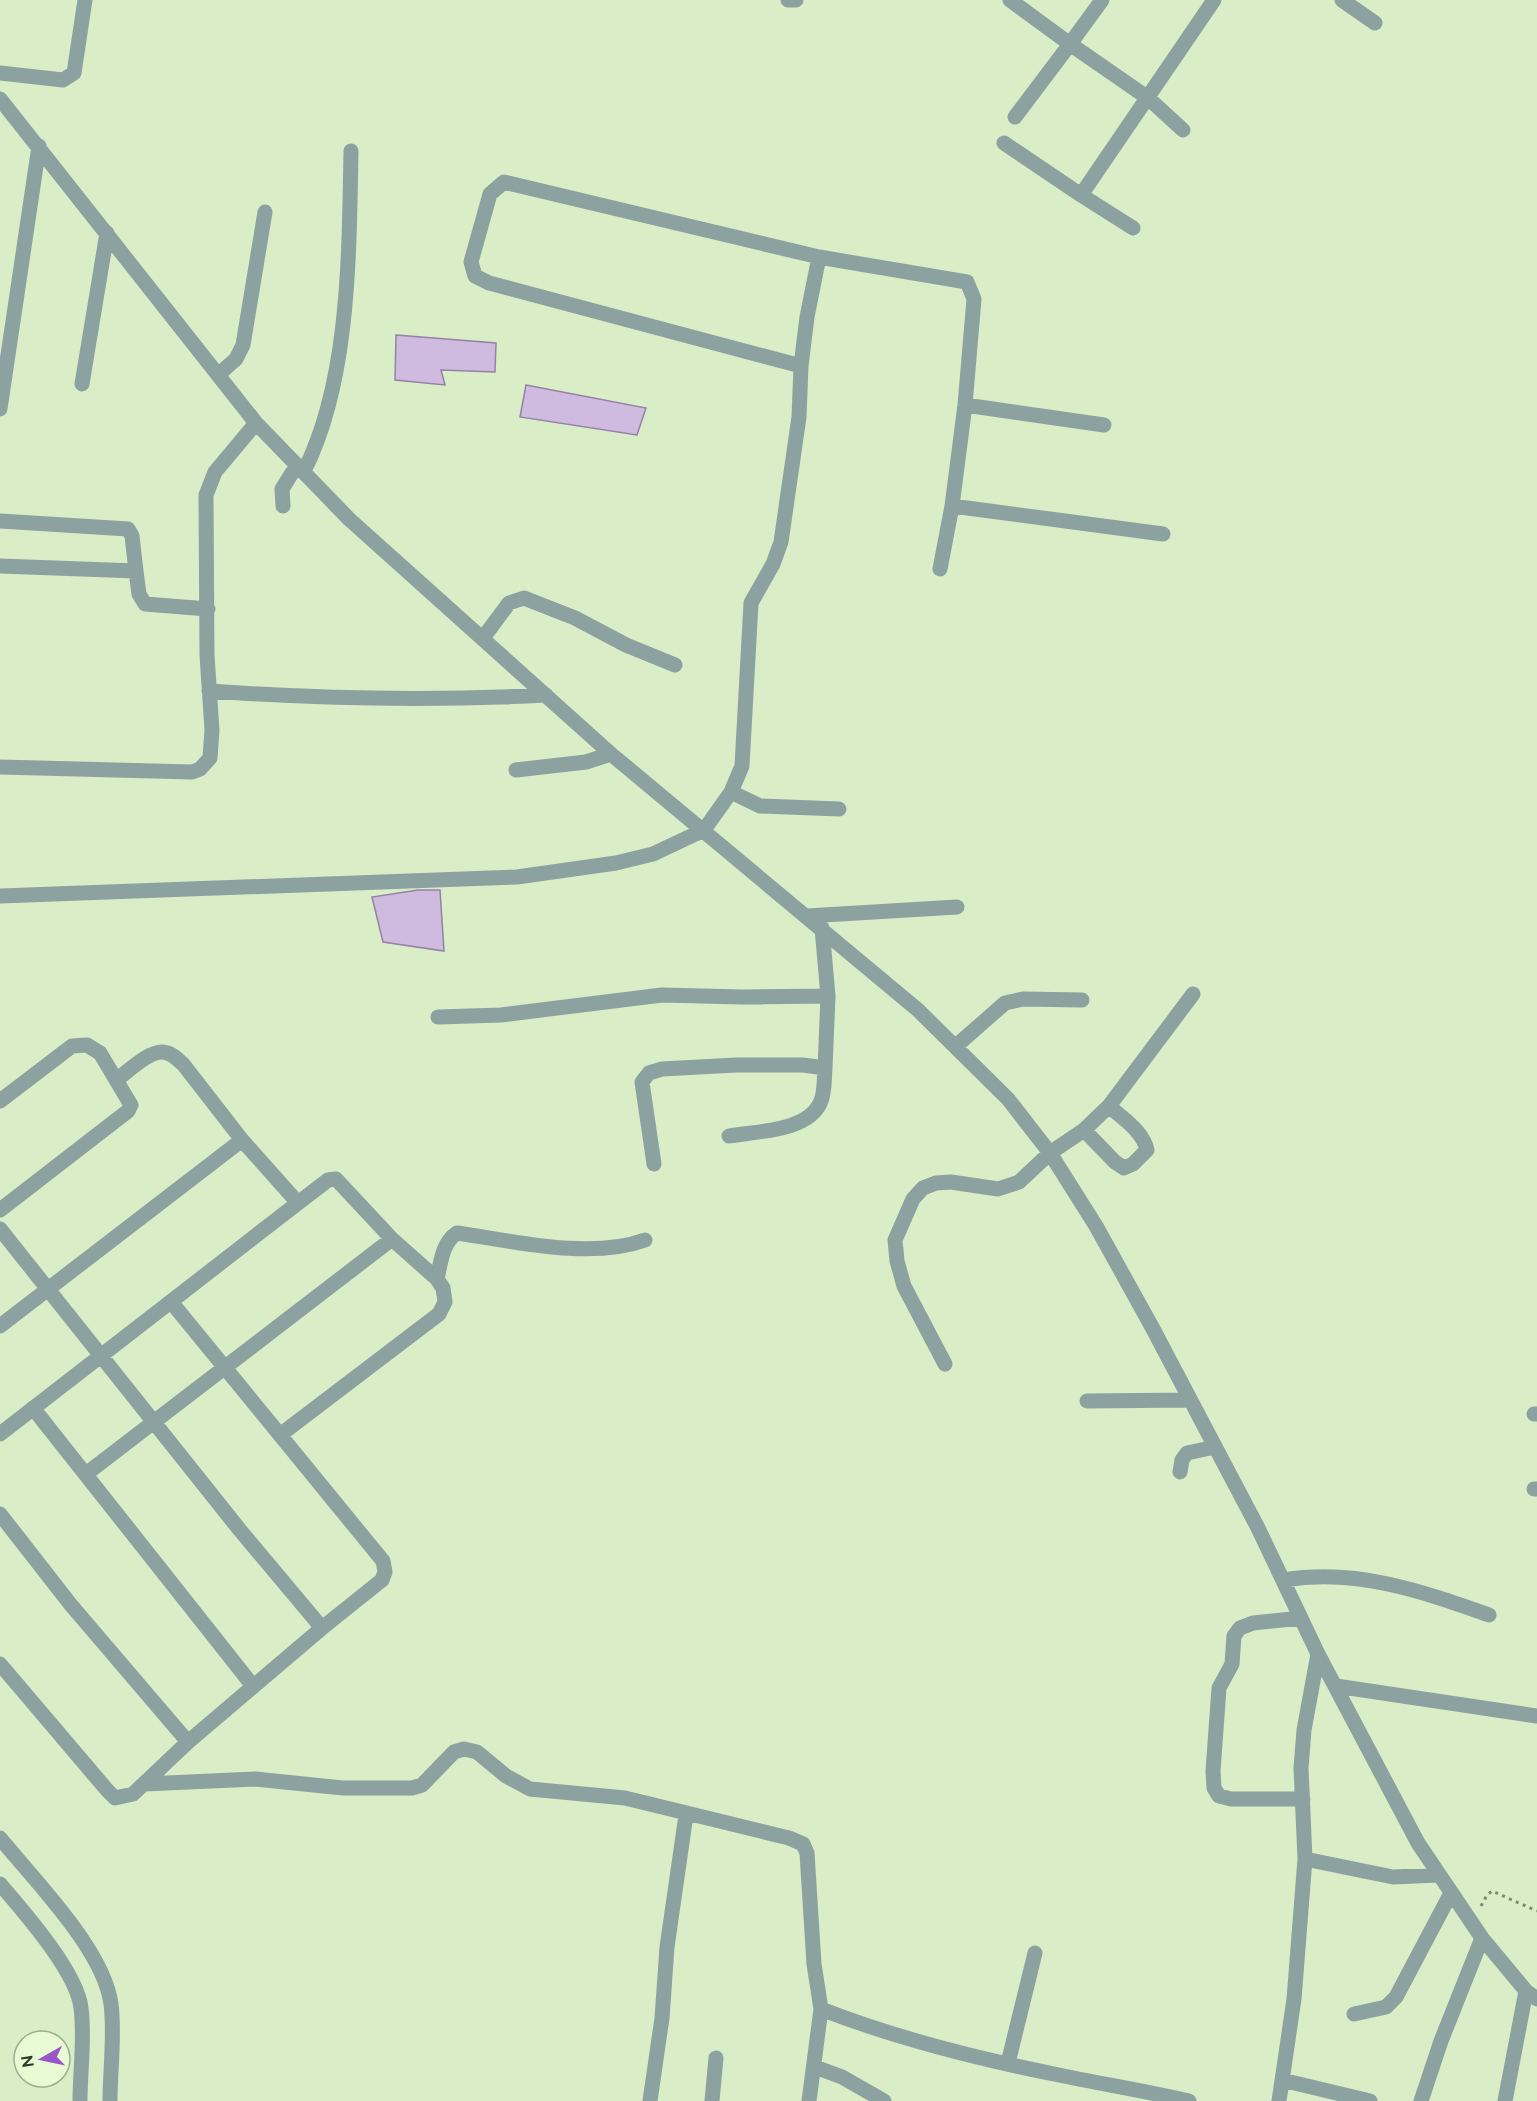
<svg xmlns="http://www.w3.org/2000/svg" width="1537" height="2101" font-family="Raleway,sans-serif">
<rect width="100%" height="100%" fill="#d9edc7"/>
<path fill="#cebbdf" stroke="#9582a4" stroke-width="1.5" d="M396,335L496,343L495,372L441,370L445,385L395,380Z
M526,385L646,408L637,435L520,417Z
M418,890H440L444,951L383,942L372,897Z"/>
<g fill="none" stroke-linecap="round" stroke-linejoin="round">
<path stroke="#7e8b72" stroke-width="3" stroke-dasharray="3 4.5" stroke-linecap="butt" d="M1481,1906L1487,1895L1492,1891L1537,1911"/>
<path stroke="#8ca2a0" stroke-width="15" d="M788,0H796
M1010,0L1070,44L1015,117
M1102,0L1070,44L1148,98L1183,130
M1342,0L1375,23
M0,73L63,80L74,73L85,0
M0,99L256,423L349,519L611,754L918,1010L1008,1099L1050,1153L1096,1226L1152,1327L1258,1528L1318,1654L1418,1843L1482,1938L1526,1991L1537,1999
M1004,143L1081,195L1214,0
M1081,195L1133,228
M801,366L807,317L819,257
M218,375L236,359L243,345L265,212
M82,384L107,233
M965,405L1104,425
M0,409L39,146
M304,471C350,381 349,252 351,151
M283,506L282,489L297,465
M952,506L1163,534
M0,521L128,529L132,536L136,571
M0,566L136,571L139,594L145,604L208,609
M483,638L509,603L524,598L575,618L626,645L675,665
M209,691C322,699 433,701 546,695
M0,767L192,772L200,769L210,758L212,730L207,655L206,495L215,472L256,423
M516,770L586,762L611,754
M731,792L760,806L839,809
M0,896L517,877L616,863L653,854L704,830L731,792L742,766L751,603L773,564L781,542L799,417L801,366L489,283L475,276L471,262L490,194L504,182L819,257L967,282L974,299L965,405L952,506L940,569
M807,916L957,907
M438,1017L501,1015L662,995L742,997L828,996
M956,1046L1005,1003L1023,999L1082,1000
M0,1101L72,1046L87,1045L100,1053L131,1105L128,1111L0,1210
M1084,1130L1115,1162L1124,1168L1133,1164L1147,1150C1143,1131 1123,1119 1109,1106
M729,1136C756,1131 809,1132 821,1101C825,1091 824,1079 825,1068
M654,1164L642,1082L649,1073L662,1069L736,1065H803L825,1068L828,996L822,928
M298,1203L328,1180L336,1179L392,1239L437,1279L443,1288L445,1302L439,1314L280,1435L383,1561L385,1572L382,1580L322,1628
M0,1229L239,1529L322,1628L188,1742L133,1794L115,1798L107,1790L0,1664
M437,1279C441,1262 442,1243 457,1233C513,1241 590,1260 645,1240
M172,1303L280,1435
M0,1326L242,1140L183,1064C177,1059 171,1052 162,1052C147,1052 128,1072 116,1080
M945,1364L904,1286L897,1261L895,1240L913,1199L923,1188L936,1183L951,1182L998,1189L1019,1182L1050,1153L1084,1130L1109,1106L1193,994
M1087,1401L1190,1400
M33,1408L253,1686
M1534,1414H1537
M0,1434L298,1203L242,1140
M1180,1472L1182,1460L1187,1453L1215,1447
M86,1474L392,1239
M1534,1489H1537
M0,1514L71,1605L188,1742
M1284,1580C1356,1568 1421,1591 1489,1615
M1301,1618L1253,1623L1240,1628L1234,1636L1232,1664L1219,1688L1213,1771L1214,1788L1219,1796L1231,1799H1303
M1336,1686L1537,1716
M144,1784L255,1779L343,1788H412L422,1785L454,1752L464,1749L477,1752L506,1776L530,1789L625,1798L789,1838L803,1844L807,1853L814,1964L821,2009L809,2101
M0,1838C35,1881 104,1950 111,2004C115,2035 110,2070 110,2101
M1305,1859L1393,1877L1438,1875
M0,1884C24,1912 77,1972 81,2008C85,2038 80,2071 80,2101
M821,2009C898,2039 978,2059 1059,2075C1102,2084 1146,2091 1189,2101
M1354,2014L1386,2007L1396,1997L1451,1893
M1008,2063L1035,1953
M815,2067L842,2077L884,2101
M1282,2080L1370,2101
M650,2101L662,2018L667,1947L686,1815
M712,2101L716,2058
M1279,2101L1294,1999L1305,1859L1301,1768L1304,1730L1318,1654
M1421,2101L1441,2041L1482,1938
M1505,2101L1526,1991"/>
</g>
<g transform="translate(42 2059) rotate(261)"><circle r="28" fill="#e7fad4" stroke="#9eac90" stroke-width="1.5"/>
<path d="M0-4.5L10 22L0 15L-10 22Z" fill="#9c55c9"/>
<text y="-9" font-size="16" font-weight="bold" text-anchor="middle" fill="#303829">N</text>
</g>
</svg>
